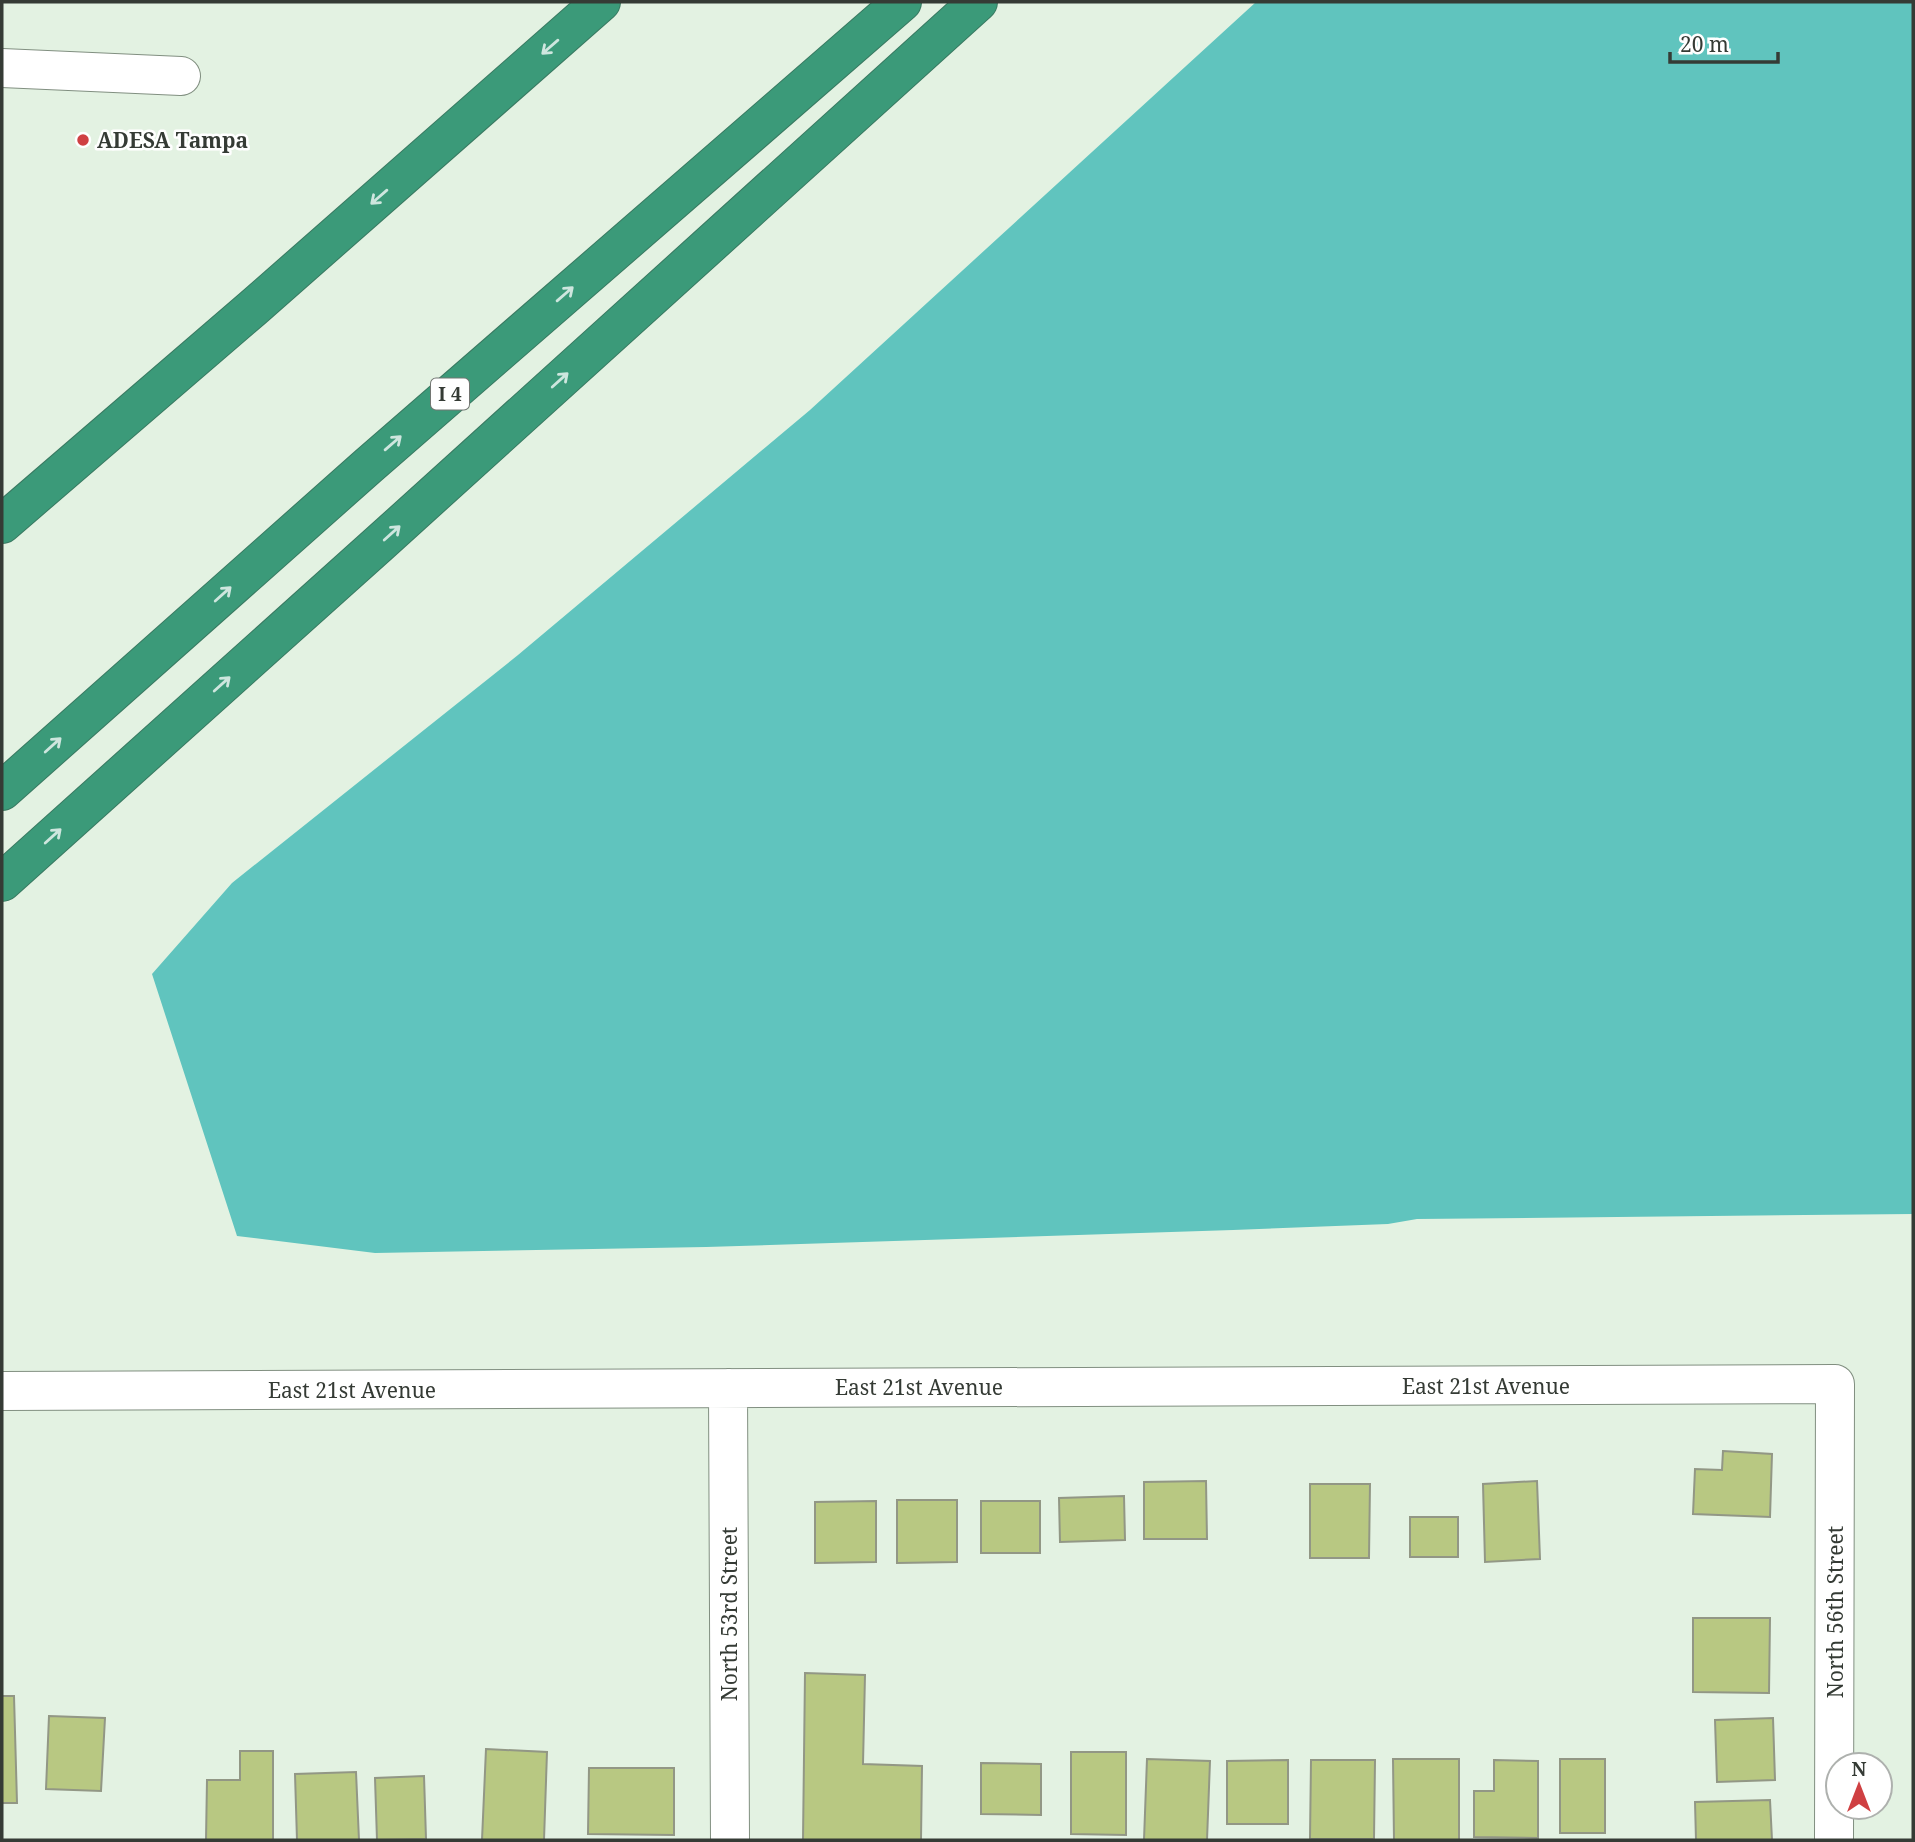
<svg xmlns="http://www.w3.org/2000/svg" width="1915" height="1842" font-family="'Noto Serif',serif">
<rect width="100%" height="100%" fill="#e3f2e2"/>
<path fill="#60c4be" d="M1256,2H1913V1214L1417,1219L1388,1224L1233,1230L706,1247L375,1253L237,1236L152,974L232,883L518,655L810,410Z"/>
<path fill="#b8c882" stroke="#929785" stroke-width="2" d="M1723,1451L1772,1454L1770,1517L1693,1514L1695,1469L1722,1470Z
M1206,1481L1207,1539H1144V1482Z
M1537,1481L1540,1559L1485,1562L1483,1484Z
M1310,1484H1370L1369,1558H1310Z
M1124,1496L1125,1540L1060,1542L1059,1498Z
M897,1500H957V1562L897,1563Z
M876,1501V1562L815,1563V1502Z
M981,1501H1040V1553H981Z
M1410,1517H1458V1557H1410Z
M1693,1618H1770L1769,1693L1693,1692Z
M805,1673L865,1675L863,1764L922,1766L921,1840H803Z
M2,1696H14L17,1803H2Z
M49,1716L105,1718L101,1791L46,1789Z
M1773,1718L1775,1780L1717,1782L1715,1720Z
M486,1749L547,1752L544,1840H482Z
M240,1751H273V1840H206L207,1780H240Z
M1071,1752H1126V1835L1071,1834Z
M1147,1759L1210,1761L1207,1840H1144Z
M1393,1759H1459V1840H1394Z
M1560,1759H1605V1833H1560Z
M1288,1760V1824H1227V1761Z
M1311,1760H1375L1374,1839H1310Z
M1494,1760L1538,1761V1838L1474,1837V1791H1494Z
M981,1763L1041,1764V1815L981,1814Z
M589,1768H674V1835L588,1834Z
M356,1772L359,1840H297L295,1774Z
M424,1776L426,1839L377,1840L375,1778Z
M1770,1800L1772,1840H1696L1695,1802Z"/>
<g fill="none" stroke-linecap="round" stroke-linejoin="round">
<g stroke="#818f80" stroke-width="40">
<path id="minor" d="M2,68L181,76
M728,1388L730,1840
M2,1391L1835,1384L1834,1840"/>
</g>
<g stroke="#397961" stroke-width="40">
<path id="highway" d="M2,524L253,308L601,2
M2,791L368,466L902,2
M2,882L381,542L978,2"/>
</g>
<use href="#minor" stroke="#fff" stroke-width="38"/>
<use href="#highway" stroke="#3b9a79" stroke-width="38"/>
</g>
<defs><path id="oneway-shaft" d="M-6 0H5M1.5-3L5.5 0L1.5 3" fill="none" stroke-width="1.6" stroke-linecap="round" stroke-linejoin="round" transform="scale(1.75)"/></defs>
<g stroke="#cee6de">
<use href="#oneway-shaft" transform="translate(550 47) rotate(139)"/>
<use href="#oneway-shaft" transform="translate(379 197) rotate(139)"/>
<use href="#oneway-shaft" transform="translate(565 294) rotate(-41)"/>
<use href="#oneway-shaft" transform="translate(560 380) rotate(-42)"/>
<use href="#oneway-shaft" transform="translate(393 443) rotate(-41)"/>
<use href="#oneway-shaft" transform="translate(392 533) rotate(-42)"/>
<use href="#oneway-shaft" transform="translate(223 594) rotate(-42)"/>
<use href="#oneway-shaft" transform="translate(222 684) rotate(-42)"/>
<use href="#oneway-shaft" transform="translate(53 745) rotate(-42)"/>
<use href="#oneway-shaft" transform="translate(53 836) rotate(-42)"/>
</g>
<circle fill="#cf4042" stroke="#fff" stroke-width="2.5" cx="83" cy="140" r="7"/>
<g text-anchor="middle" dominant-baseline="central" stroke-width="5" stroke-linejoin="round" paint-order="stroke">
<rect fill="#fff" stroke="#727672" stroke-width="2" x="431" y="378.5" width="38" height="31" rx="5"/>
<g font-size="19" font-weight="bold" fill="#353b35">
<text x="450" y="394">I 4</text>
</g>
<g font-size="21" font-weight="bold" fill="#353b35" stroke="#fff" text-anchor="start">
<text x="97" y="140">ADESA Tampa</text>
</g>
<g font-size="21" fill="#353b35" stroke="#fff">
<text x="1486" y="1386">East 21st Avenue</text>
<text x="919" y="1387">East 21st Avenue</text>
<text x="352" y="1390">East 21st Avenue</text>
<text transform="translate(1835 1612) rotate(-90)">North 56th Street</text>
<text transform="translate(729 1614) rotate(-90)">North 53rd Street</text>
</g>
</g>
<rect width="1915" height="1842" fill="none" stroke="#353b35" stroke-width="7"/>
<g transform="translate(1859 1786)"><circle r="33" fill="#ffffff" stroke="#aeb1ae" stroke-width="2"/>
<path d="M0-5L12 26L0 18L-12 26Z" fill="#cf4042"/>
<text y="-10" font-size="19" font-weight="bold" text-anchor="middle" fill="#353b35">N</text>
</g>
<path d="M1670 52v10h108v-10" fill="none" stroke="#353b35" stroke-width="3.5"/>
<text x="1680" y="52" font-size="21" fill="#353b35" stroke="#ffffff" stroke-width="5" paint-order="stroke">20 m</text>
</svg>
